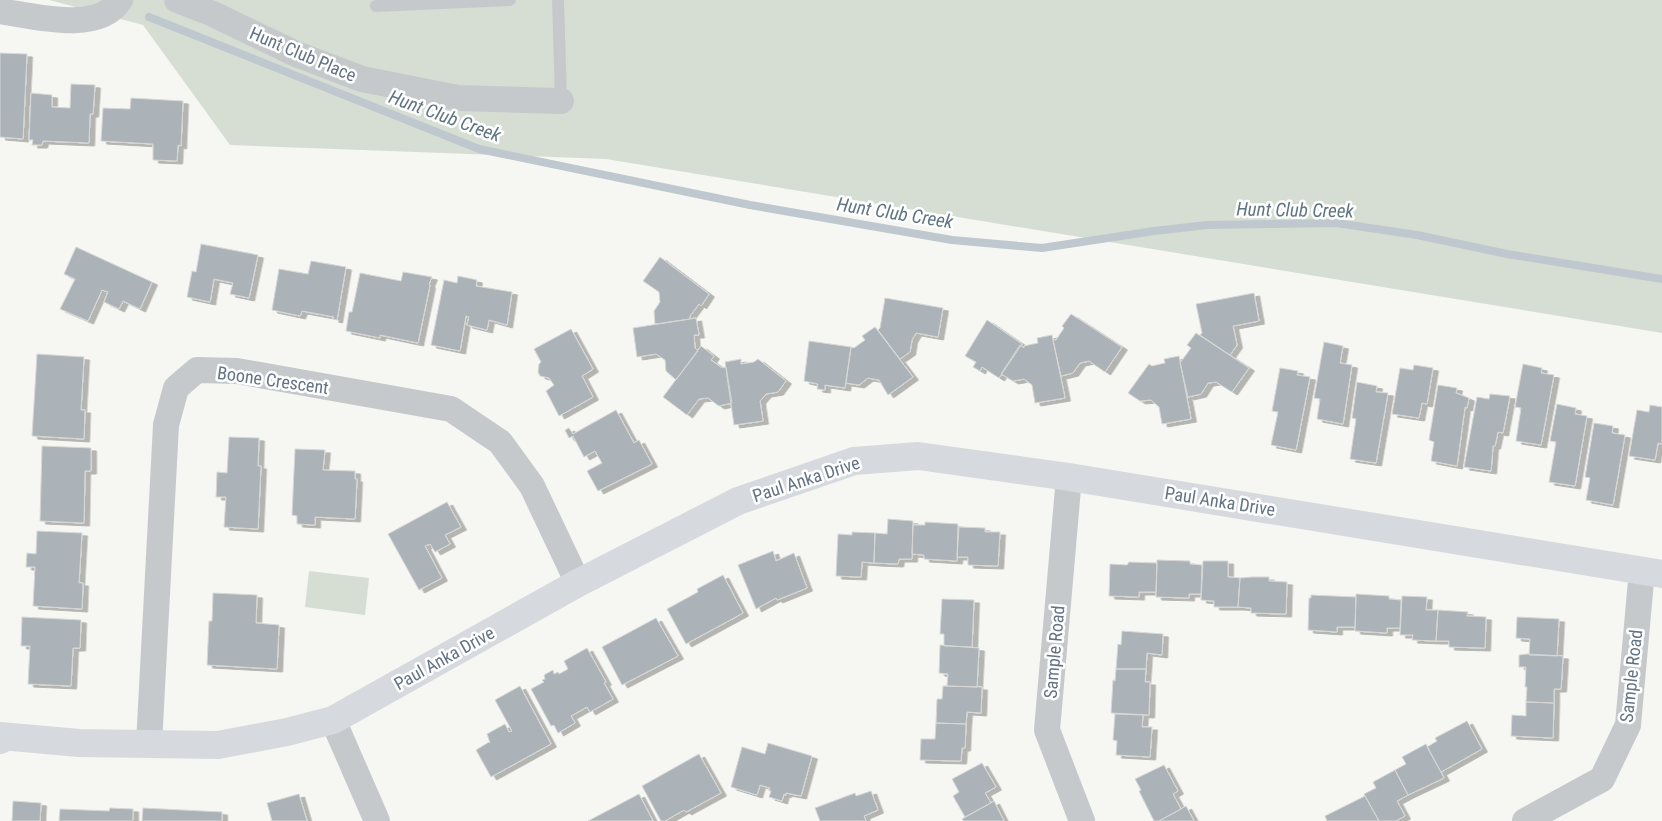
<svg xmlns="http://www.w3.org/2000/svg" width="1662" height="821" font-family="'Roboto Condensed',sans-serif">
<defs>
<filter id="shadow"><feDropShadow dx="5.5" dy="3" stdDeviation="0" flood-color="#0004"/></filter>
</defs>
<rect width="100%" height="100%" fill="#f6f6f2"/>
<path fill="#d6ded3" d="M49,0H1662V333L606,159L230,145L143,25Z
M309,571L369,578L365,615L305,607Z"/>
<g fill="none" stroke-linecap="round" stroke-linejoin="round">
<path stroke="#bec8ce" stroke-width="8" d="M149,17L479,149L750,205L952,240L1042,248L1154,231L1207,225L1336,223L1417,235L1507,254L1662,279"/>
</g>
<path fill="#abb3b9" stroke="#d7d8d5" filter="url(#shadow)" d="M0,53L27,54L23,139L0,137Z
M71,84L95,85L93,114H90L89,143L43,141L42,145H32L33,140H29L31,93L52,95V107L70,108Z
M131,98L183,101L181,146L178,145L177,161L153,160V144L101,141L103,108L130,109Z
M201,244L258,255L249,298L230,294L233,283L214,279L210,302L187,297L192,271L196,272Z
M76,247L152,282L140,309L123,301L119,309L104,302L108,292L102,290L88,321L60,309L75,279L64,274Z
M660,257L709,294L701,306L699,304L690,316V319L655,324L654,311L660,302L659,292L643,281Z
M311,261L346,267L337,320L333,319L334,317L302,311L300,316L272,310L279,269L308,274Z
M403,272L432,277L429,284L430,285L418,343L380,335V338L346,331L349,312H352L360,273L401,281Z
M458,276L477,280L476,286L512,292L507,325L489,320L487,330L467,325L469,317L466,316L460,351L431,345L444,280L457,283Z
M1254,293L1259,321L1233,326L1237,345L1230,355L1200,335L1202,333L1196,304Z
M885,298L943,308L938,337L916,333L912,340L910,352L900,359L878,330L880,328Z
M1071,314L1122,347L1105,372L1089,361L1080,363L1073,373L1061,376L1053,340H1056L1064,328L1062,326Z
M696,318L699,335H694L695,348L698,351L676,380L666,371L665,360L656,354L637,357L633,328Z
M987,320L1022,344L999,378L982,367L980,371L973,367L976,362L965,356Z
M875,327L913,377L888,395L879,380L868,378L859,385L846,383L851,347L854,348L865,340L862,336Z
M571,329L593,369L582,376L593,397L559,416L546,391L554,385L549,378L540,376L538,372L539,364L541,362L534,349Z
M1196,333L1249,368L1232,392L1216,382L1208,383L1201,394L1188,397L1180,363L1191,348L1187,345Z
M1052,335L1065,398L1035,403L1032,385L1024,379L1013,381L1001,374L1020,345L1024,348V346L1038,343L1037,338Z
M809,341L851,347L845,388L825,385V390L817,389L818,384L804,381Z
M1324,342L1343,346L1340,363L1352,365L1343,424L1317,419L1320,399L1314,398Z
M701,346L714,356L711,360L722,368L726,367L732,403L719,406L708,398L699,399L687,415L663,397Z
M37,354L84,357L81,410H85L84,439L32,436Z
M1179,356L1191,419L1162,424L1159,407L1151,400L1140,401L1128,393L1149,364L1152,366L1165,363L1164,359Z
M741,359V364L754,362L758,359L786,381L778,392L766,394L760,401L763,421L734,425L725,362Z
M1523,364L1542,368L1541,373L1554,375L1541,445L1516,441L1521,408L1515,407Z
M1414,365L1433,368L1427,404L1422,403L1419,418L1392,414L1400,368L1413,370Z
M1280,368L1298,371L1297,375L1310,377L1296,450L1271,445L1278,412L1272,411Z
M1357,382L1377,386L1376,392L1388,393L1376,463L1350,459L1356,419L1352,418Z
M1438,385L1457,388L1456,393L1469,398L1467,408L1465,407L1457,466L1431,461L1434,442L1429,440Z
M1490,394L1510,396L1503,433L1498,432L1495,446H1493L1491,471L1464,467L1477,397L1489,399Z
M1557,404L1576,408L1575,414L1587,416L1575,486L1549,482L1556,442L1550,441Z
M1650,405L1662,407V444L1658,443L1655,460L1629,456L1637,410L1649,412Z
M616,410L634,443L639,440L652,464L598,491L587,471L602,463L595,451L584,457L573,436L569,438L565,430L569,428L573,434Z
M1594,423L1613,426L1612,433L1625,435L1613,505L1586,500L1590,478L1585,477Z
M229,437L259,438L258,466H261L258,529L224,527L226,497H216L217,472L227,473Z
M42,446L91,448V471H85L84,523L40,521Z
M295,449L325,450L323,470L355,471V479H357L355,519L315,517V525L297,524V516L292,515Z
M447,502L461,527L445,535L450,544L435,552L430,544L425,546L442,578L419,590L388,534Z
M888,519L913,521L912,559H899L898,564L874,563L875,533L887,534Z
M925,522L958,524L957,561L924,559V555L912,554L913,525H925Z
M959,527L985,528V532H1000L998,566L968,565V557H957Z
M37,531L82,533L79,583H83L82,609L33,606L35,567H26L27,553L36,554Z
M852,532L875,533L874,563L862,562L861,577L836,576L838,534L852,535Z
M773,551L776,561L794,553L807,588L777,600L776,598L756,609L738,565Z
M1157,560L1190,561V564L1202,565L1201,594H1189V598L1156,597Z
M1203,561H1228V577L1240,578L1238,607H1214V601L1201,600Z
M1129,562L1157,563L1156,592H1139V597L1109,596L1110,564L1127,565Z
M723,575L743,613L686,644L667,609L698,592L697,589Z
M1252,577H1269V581L1287,582L1286,614L1251,613V608L1238,607L1240,578Z
M213,593L257,595L256,623L279,625L277,669L207,665L209,621H212Z
M1356,594L1389,596V599L1401,600L1400,628H1387V633L1355,631Z
M1311,595L1356,597L1355,627H1337V632L1308,630L1309,598H1311Z
M1402,596L1427,597L1426,610H1438L1436,641L1412,640L1413,635H1400Z
M942,599L974,600L972,647L944,646V634H940Z
M1438,610L1468,612L1467,616L1486,617L1485,648L1449,647V641H1436Z
M22,617L81,620L80,648H73L71,686L28,684L30,646H21Z
M1517,617L1559,619L1557,656L1529,655L1530,639L1516,638Z
M656,618L678,656L622,685L602,647Z
M1122,631L1163,634L1162,655L1147,653L1146,669H1116L1118,644L1121,645Z
M940,645L979,648L977,687L947,686L948,674L939,673Z
M587,648L606,682L604,683L613,699L590,712L587,707L571,716L575,723L558,733L554,725L551,726L531,689L544,682L542,680L545,679L544,675L553,670L554,674L558,672L559,674L568,669L564,661Z
M1527,654L1563,656L1561,689H1554V703L1526,702L1527,687H1525L1526,667H1519V655Z
M1116,669H1146L1145,682H1150L1149,715L1111,713L1113,680L1115,681Z
M520,686L551,744L491,777L476,750L489,742L490,743L487,734L505,724L509,732L512,731L495,700Z
M943,686L982,687L981,713L967,712L966,724L936,723L937,699H942Z
M1526,702L1554,703L1553,738L1511,736L1512,715L1526,716Z
M1115,714L1143,715L1142,727H1152L1150,757L1116,755L1117,741L1113,740Z
M1467,721L1482,749L1441,772L1427,747L1437,741L1435,738Z
M936,723L966,724L965,748H962L961,761L920,760L921,739H935Z
M768,743L812,756L801,796L786,793V795L784,794L782,801L769,797L771,791H769L770,788L760,785L757,795L731,787L742,747L765,754Z
M1426,744L1444,778L1408,795L1395,770L1406,764L1402,757Z
M699,754L721,793L686,812L684,810L665,821H661L642,786Z
M982,763L996,787L985,793L991,803L965,817L953,796L959,792L952,779Z
M1164,765L1178,791L1173,794L1181,809L1159,821H1154L1139,791L1141,790L1135,779Z
M1395,770L1408,795L1397,801L1405,816L1396,821H1379L1364,794L1376,788L1373,782Z
M871,791L878,810L864,816L866,821H820L815,808L855,793L856,796Z
M299,794L307,821H270H272L267,803Z
M639,794L653,821H588Z
M1365,796L1379,821H1327L1325,816Z
M13,801L41,803L40,821H12Z
M994,801L1004,821H964L962,819Z
M1186,806L1194,821H1159L1181,809Z
M110,808L133,809V819L132,821H59L60,809L109,811Z
M143,808L222,812V821H142Z"/>
<g fill="none" stroke-linecap="round" stroke-linejoin="round">
<path stroke="#c6c9cc" stroke-width="12" d="M558,0L561,101
M376,6L510,0"/>
<path stroke="#c6c9cc" stroke-width="26" d="M177,0L213,14L296,54L362,79L458,98L561,101
M0,11C33,16 99,34 120,0
M1069,477L1047,730L1082,821
M333,720L377,821
M149,744L166,425L176,388L197,370L237,371L451,409L500,442L532,486L578,583
M1525,821L1602,779L1628,725L1642,570"/>
<path stroke="#d6dadf" stroke-width="28" d="M0,736L79,743L218,745L287,732L333,720L578,583L738,501L854,461L918,456L1069,477L1662,574"/>
<path stroke="#d6dadf" stroke-width="28" d="M0,740L6,737"/>
</g>
<g text-anchor="middle" dominant-baseline="central" stroke-width="5" stroke-linejoin="round" paint-order="stroke">
<g font-size="18" fill="#647385" stroke="#fff">
<text transform="translate(303 54) rotate(23)">Hunt Club Place</text>
<text transform="translate(273 380) rotate(8)">Boone Crescent</text>
<text transform="translate(806 479) rotate(-18)">Paul Anka Drive</text>
<text transform="translate(1220 501) rotate(9)">Paul Anka Drive</text>
<text transform="translate(1054 652) rotate(-85)">Sample Road</text>
<text transform="translate(444 658) rotate(-29)">Paul Anka Drive</text>
<text transform="translate(1631 676) rotate(-84)">Sample Road</text>
</g>
<g font-size="19" font-style="italic" fill="#5f7582" stroke="#fff">
<text transform="translate(445 116) rotate(20)">Hunt Club Creek</text>
<text transform="translate(1295 210) rotate(1)">Hunt Club Creek</text>
<text transform="translate(895 213) rotate(9)">Hunt Club Creek</text>
</g>
</g>
</svg>
